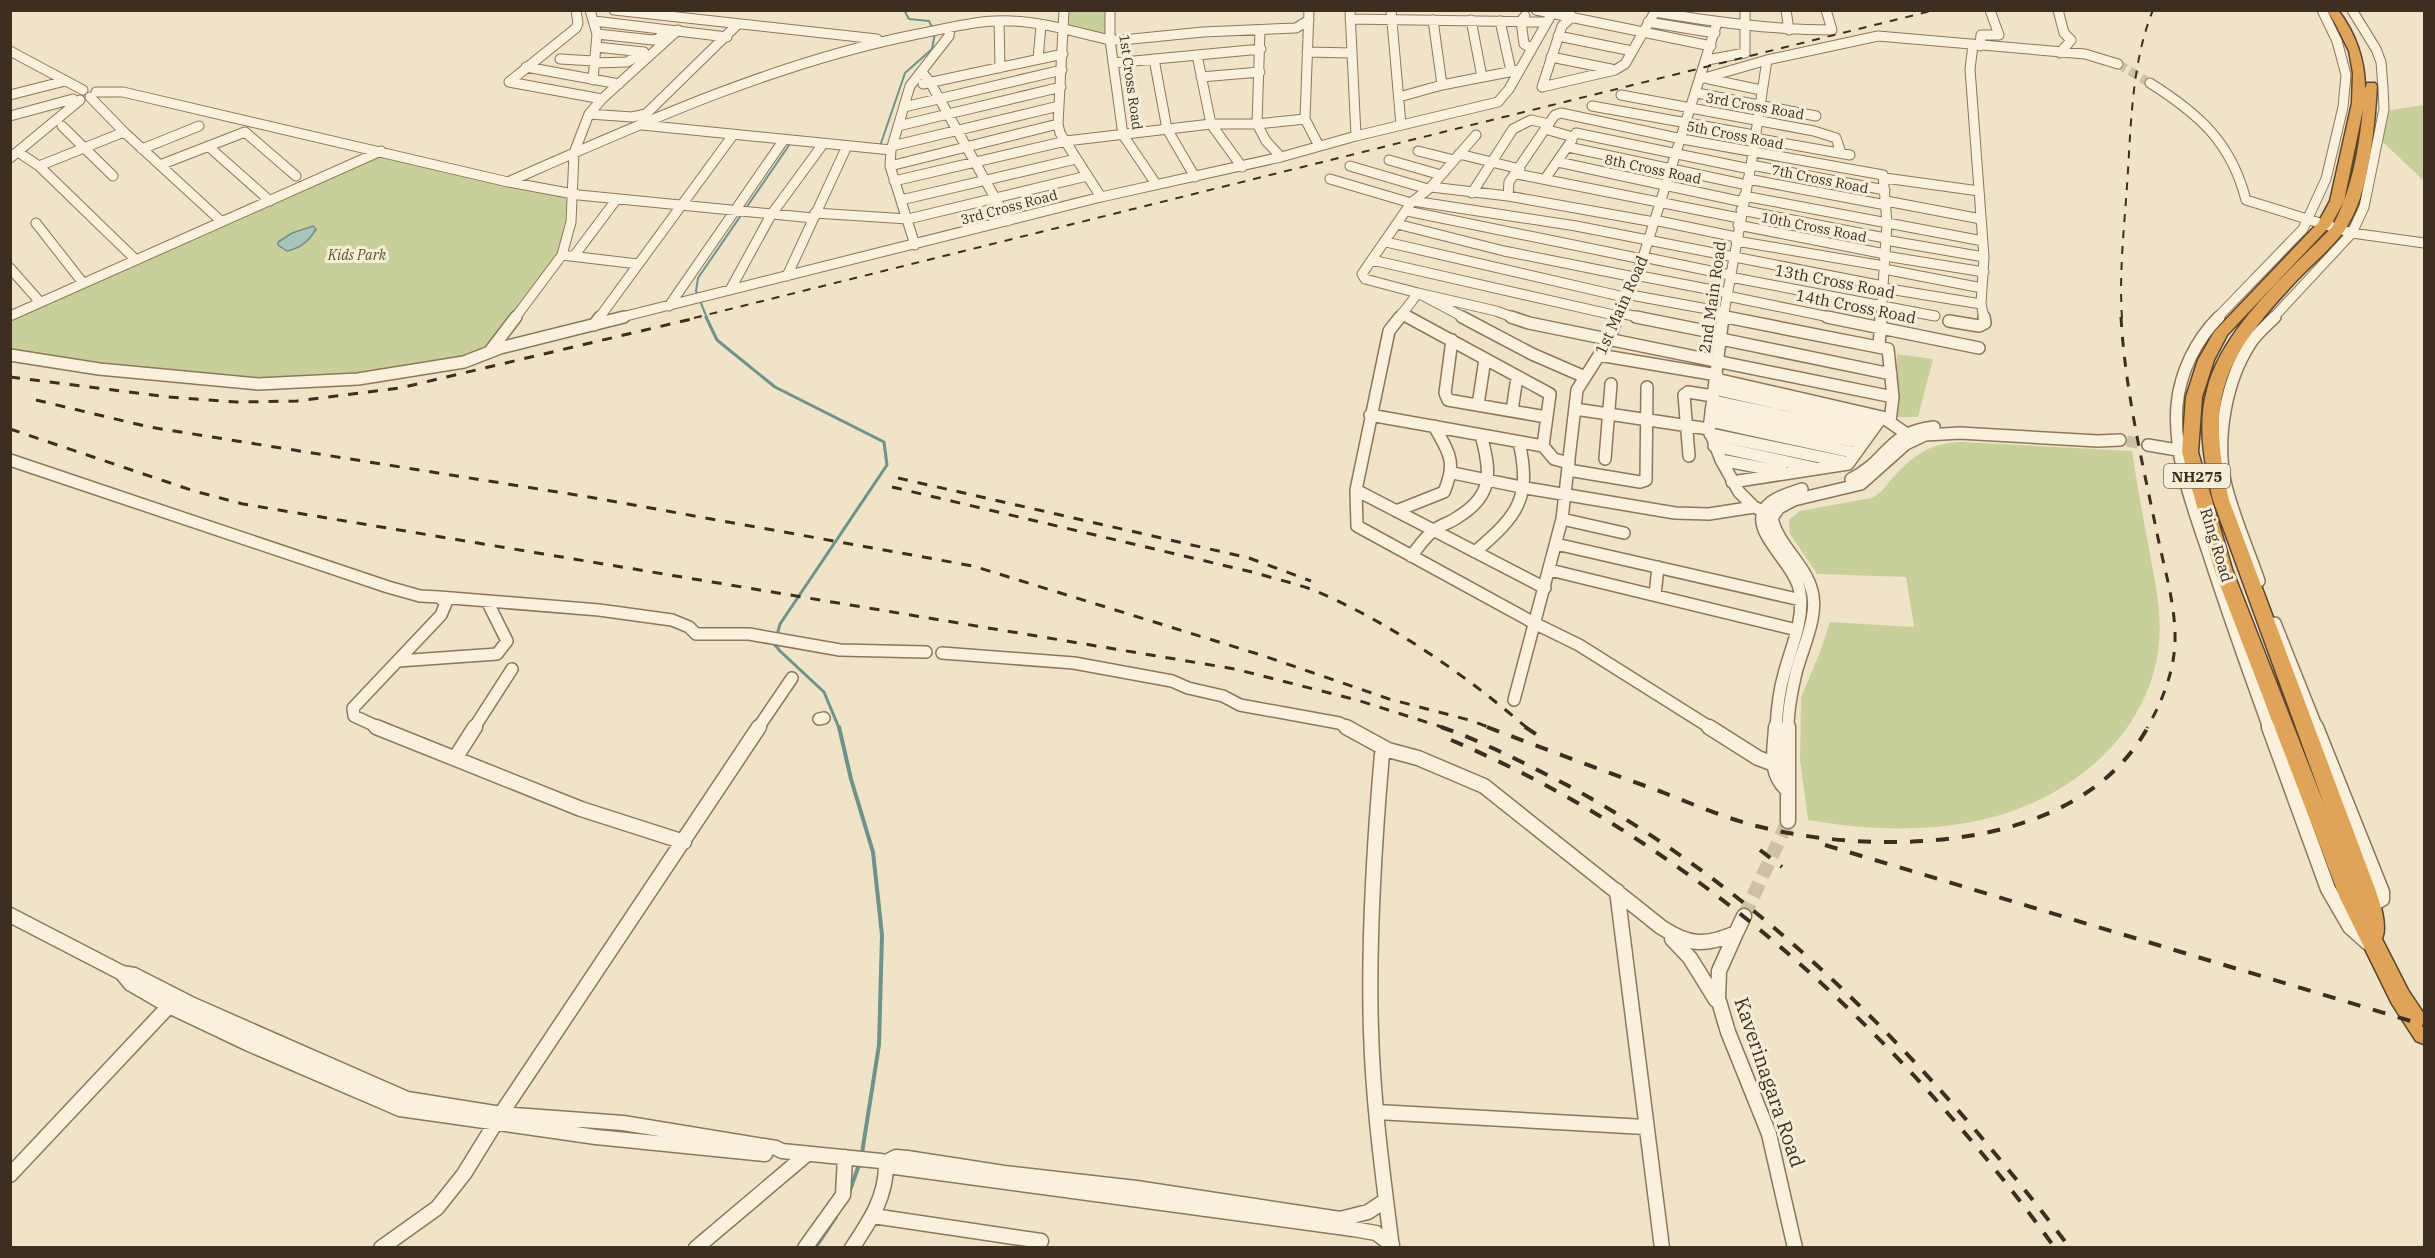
<svg xmlns="http://www.w3.org/2000/svg" width="2435" height="1258" font-family="'IBM Plex Serif',serif">
<rect width="100%" height="100%" fill="#f0e4c8"/>
<path fill="#c9cf9b" d="M1069,11H1106L1107,36L1069,28Z
M2424,105V181L2369,129L2372,113Z
M382,153L571,196L559,253L490,345L465,357L363,376L260,381L101,366L11,353L10,318Z
M1897,354L1933,359L1918,417H1895Z
M1962,442L2132,451C2137,484 2143,517 2149,549C2155,581 2162,612 2159,644C2149,742 2058,808 1966,823C1913,832 1860,829 1808,820L1800,760L1801,697L1820,652L1830,622L1914,627L1906,577L1817,574L1790,534L1789,520L1800,511L1871,498C1880,494 1884,489 1889,482C1910,458 1929,442 1962,442Z"/>
<path fill="#a9c4bc" stroke="#6f938a" stroke-width="1.5" d="M313,226L316,229C309,241 301,248 287,251L278,245V242L292,233Z"/>
<g fill="none" stroke-linecap="round" stroke-linejoin="round">
<path stroke="#6f938a" stroke-width="2" d="M880,146L905,73L932,49L935,33L929,21L909,19L904,10
M707,318L696,291L698,278L792,141"/>
<path stroke="#6f938a" stroke-width="3" d="M706,317L717,340L775,387L884,442L887,465L780,624L777,635
M776,642L775,645L780,651L824,692L839,728"/>
<path stroke="#6f938a" stroke-width="4" d="M839,727L851,779L873,852L882,935L879,1045L862,1153
M849,1193L860,1162
M815,1248L836,1217"/>
<path stroke="#ccc0a6" stroke-width="9" stroke-dasharray="9 4.5" stroke-linecap="butt" d="M2118,64L2150,83"/>
<path stroke="#ccc0a6" stroke-width="11" stroke-dasharray="11 5" stroke-linecap="butt" d="M2127,441L2148,445"/>
<path stroke="#ccc0a6" stroke-width="14" stroke-dasharray="14 8" stroke-linecap="butt" d="M1744,916L1788,821"/>
<g stroke="#8d765c" stroke-width="11">
<path id="minor-far2" d="M590,10L597,34L593,80
M614,10L877,39
M1064,10L1058,124L1060,133L1101,197
M1110,10V40L1123,135L1156,184
M1309,10L1305,119L1319,146
M1391,10L1401,125
M1536,10L1711,46
M1786,10L1789,30
M2058,10L2064,33L2071,40L2060,53
M1350,11L1356,136
M1655,12C1714,22 1772,30 1832,30L1826,10
M1525,16L1521,21L1524,44L1531,48
M1350,19L1547,22
M1433,20L1442,85
M1471,20L1482,77
M594,21L727,37
M999,21L1000,68
M1500,21L1511,71
M1648,22L1715,33
M1260,30L1257,124L1266,141L1281,157
M597,34L653,40L658,39L667,30
M1558,36L1632,51
M1973,45L1970,69L1984,257L1981,304L1984,318
M1980,46L1981,35H1999L1990,10
M596,47L644,52
M10,51L83,90
M1307,52L1352,53
M1197,55L1211,124L1242,167
M1551,57L1611,69
M560,59L594,61
M1038,59L1041,26
M1154,59L1167,129L1195,177
M1707,60L1745,53V10
M594,63L627,62L644,52
M1113,63L1261,49
M526,67L619,84
M922,72L930,82L1008,221
M1201,77L1260,72
M1701,79L1767,60L1878,36L2085,54L2118,64
M1709,79L1761,90
M509,82L576,28L578,23L576,10
M509,82L602,99
M2150,83C2199,114 2231,142 2246,200L2352,233L2424,243
M923,84L1063,54
M1542,87L1615,70L1625,64L1656,10
M1542,87L1562,26L1572,17L1570,14
M96,92H123L508,182L579,195L813,218
M1697,93L1816,116
M10,95L65,81
M1621,95L1814,131L1836,138L1841,153
M90,97L124,132L222,222
M1399,97L1442,85L1519,70
M1592,106L1754,135
M904,107L1062,70
M589,114L632,117L646,114L738,24
M10,116L73,99
M642,125L891,150
M62,126L113,176
M898,126L1061,87
M1576,133L1750,169
M1573,137L1545,129L1555,115L1561,113L1682,139L1883,175L1887,223L1881,318
M1754,138L1850,155
M208,146L270,201
M892,146L1059,106
M1568,147L1747,185
M142,149L199,126
M1418,151L1454,160
M18,152L39,166L136,260
M1459,154L1520,169
M10,158L80,100
M1389,160L1441,175
M1558,162L1743,202
M160,165L245,132L296,176
M1751,165L1885,190
M39,166L124,132
M890,166L1058,124
M1350,166L1428,189
M1517,174L1739,218
M1885,178L1979,191
M1330,179L1411,203
M1545,179L1572,140
M1748,179L1886,205
M894,181L1066,141L1211,124H1257L1305,119
M508,182C640,124 771,64 913,35C945,29 979,19 1012,21C1045,22 1078,33 1110,40H1122L1203,32L1296,28L1309,20
M1431,187L1476,135
M1472,193L1513,129L1531,120L1549,124
M1508,196L1509,182L1545,129
M1744,196L1983,241
M901,200L1076,159
M1413,201L1576,226L1883,286
M1886,201L1981,219
M1741,210L1885,238
M1407,211L1642,259
M815,213L908,219L1087,176
M1654,220L1736,237
M36,223L83,283
M1397,224L1504,251L1634,277
M1738,225L1885,254
M1885,240L1984,257
M1736,241L1884,266
M1386,242L1624,297
M915,245L890,166L891,150L910,86L949,36L950,28
M562,255L638,264
M574,256L616,200
M1885,256L1984,272
M1643,257L1730,275
M1372,260L1618,316
M10,268L40,302
M1884,269L1982,288
M1635,275L1728,293
M787,276L847,146
M1730,277L1935,316
M1883,288L1981,304
M730,290L771,215L823,144
M1625,294L1724,312
M1727,296L1834,318
M669,306L783,141
M1402,313L1411,318
M1619,313L1644,318
M10,316L381,151
M1723,316L1733,318
M515,318L562,255L571,222L574,153L589,114L602,99L678,30
M599,318L733,135
M618,318L1101,197L1281,157L1356,136L1498,102L1509,89L1550,17L1548,13L1554,10
M1399,318L1418,293L1496,311L1515,318
M1465,318L1418,293L1365,279L1362,274L1411,203L1431,187L1508,196L1654,222
M1617,318L1643,257L1717,23
M1723,318L1751,165L1767,60
M2217,318L2303,229L2326,179L2343,107L2346,75L2337,41L2322,10
M2273,318L2352,233L2364,207L2384,109L2383,88L2381,62L2376,49L2352,10"/>
</g>
<g stroke="#8d765c" stroke-width="14">
<path id="minor-far1" d="M1400,317L1389,331L1356,490L1357,526L1536,624L1579,645L1711,728
M1408,317L1550,394L1543,446L1554,459L1569,463
M1462,317L1532,354L1585,377
M1511,317L1529,323L1893,397
M1636,317L1721,334
M1723,317L1709,429L1721,460L1739,492L1754,507L1768,513
M1726,317L1888,349L1893,397L1890,421
M1827,317L1979,348
M2219,317C2196,340 2180,372 2177,405C2173,455 2192,505 2208,552C2227,611 2248,670 2269,728
M1949,321L1979,326L1985,323L1984,317
M594,325L600,317
M1721,339L1891,374
M1452,340L1445,393L1448,400L1546,417
M1879,347L1881,317
M490,351L516,317
M10,355L99,369L258,384L358,379L464,362L500,348L624,317
M1599,355L1717,375
M1716,379L1882,417
M1714,389L1875,425
M1713,401L1869,434
M1478,405L1485,359
M1575,409L1709,429
M1512,411L1517,377
M1711,411L1863,443
M1370,415L1543,446
M1710,421L1856,453
M1710,434L1844,462
M2148,445L2183,451
M1714,446L1815,468
M1689,456L1684,395L1688,392L1713,396
M1605,459L1611,384
M10,460L388,587L420,596L439,597L446,603L441,615L353,708L354,716L380,728
M1721,460L1783,472
M1568,470L1640,482L1646,480L1647,387
M1453,473L1526,488L1675,513L1709,514L1754,507
M1851,479C1888,461 1887,432 1934,427
M1732,482L1848,464L1882,417L1904,432
M1356,490L1545,588
M1396,511L1444,492C1457,461 1449,453 1434,426
M1562,519L1624,533
M1556,544L1801,600
M1475,552C1517,516 1532,499 1519,442
M1411,556C1418,548 1424,538 1433,531C1440,525 1450,523 1458,517C1494,495 1491,472 1481,435
M1550,570L1797,630
M2259,581C2249,551 2231,511 2225,481C2216,438 2226,381 2250,344C2256,334 2267,325 2275,317
M1655,595L1658,567
M439,597L599,610L672,620L689,627L696,634H749L840,650L926,652
M2275,623L2317,728
M942,653L1074,663L1172,681L1188,688L1223,696L1240,705L1339,723L1349,728
M398,661L497,654L507,641L487,601
M1514,700L1562,519L1577,390L1610,338L1617,317
M819,719L824,718
M474,728L512,669
M758,728L792,678
M1776,728C1777,710 1779,691 1784,674C1791,647 1804,621 1800,593C1797,567 1758,538 1762,516C1765,499 1788,494 1802,489
M1788,728C1788,710 1792,690 1796,673C1802,649 1819,616 1812,591C1805,563 1778,546 1772,518L1779,508L1794,500L1861,484L1906,444L1925,435L1960,433L2098,441L2120,440"/>
</g>
<g stroke="#8d765c" stroke-width="17">
<path id="minor" d="M376,727L581,809L684,842
M1346,727L1388,750
M1709,727L1758,758L1774,764
M1776,727C1775,750 1768,773 1788,790
M1788,727V821
M2269,727L2328,889L2350,927L2368,943
M2316,727L2382,892V899L2370,906
M456,757L475,727
M1617,891L1662,1248
M10,915L122,973L134,975L193,1005L407,1099L501,1114L623,1123L776,1148L782,1151L881,1161L895,1167L1353,1229L1376,1233L1392,1245
M1736,933L1719,971L1718,998L1728,1032L1769,1134L1795,1248
M1672,939L1690,958L1716,1000
M122,973L131,984L169,1006L249,1044L400,1109L596,1137L765,1154
M1377,1112L1645,1127
M886,1162L896,1157L907,1158L1004,1173L1136,1188L1340,1219L1368,1212L1386,1200
M10,1175L169,1006
M873,1216L1041,1241
M381,1248L437,1208L464,1174L501,1114L759,727
M696,1248L806,1155
M805,1248L843,1195L845,1157
M852,1248C870,1221 887,1196 886,1162
M1392,1248C1383,1176 1373,1104 1371,1031C1368,939 1374,846 1382,754L1388,750L1418,758L1484,786L1661,927C1690,946 1705,946 1736,933L1744,916"/>
</g>
<g stroke="#5b4430" stroke-width="3">
<path id="highway" d="M2327,10H2338C2356,34 2365,60 2365,89L2367,83H2375L2377,86C2374,130 2370,194 2344,231C2331,249 2312,264 2297,280C2225,357 2204,394 2229,500L2374,886C2379,900 2388,924 2382,939L2408,990L2424,1014V1044L2416,1041L2392,1004L2340,898L2214,569L2182,452L2186,397L2198,360L2214,332L2318,223L2330,201L2352,103L2353,73L2349,51L2335,23ZM2363,109C2359,149 2352,191 2332,227C2289,272 2222,328 2207,390C2197,426 2205,465 2213,500L2325,807L2232,569L2198,452L2202,397L2214,360L2227,335L2331,225L2344,201Z"/>
</g>
<use href="#minor-far2" stroke="#faf1dc" stroke-width="9"/>
<use href="#minor-far1" stroke="#faf1dc" stroke-width="11"/>
<use href="#minor" stroke="#faf1dc" stroke-width="14"/>
<use href="#highway" fill="#e0a458" fill-rule="evenodd"/>
<path stroke="#3d2e20" stroke-width="2" stroke-dasharray="8 8" stroke-linecap="butt" d="M694,318L1935,10
M2122,318C2119,274 2124,230 2127,186C2131,128 2131,64 2153,10"/>
<path stroke="#3d2e20" stroke-width="3" stroke-dasharray="10 10" stroke-linecap="butt" d="M2121,317C2125,391 2143,465 2158,538C2165,571 2176,607 2175,642C2174,672 2162,702 2147,728
M10,377L168,397L237,402L297,401L400,388L700,317
M36,400L149,427L589,497L973,566L1261,655L1389,699L1469,720L1491,728
M10,429L194,491L243,504L1235,669L1357,700L1445,728
M898,478L1249,558L1311,581
M892,487L1256,573C1275,579 1295,583 1313,590C1388,621 1466,675 1527,728"/>
<path stroke="#3d2e20" stroke-width="4" stroke-dasharray="13 13" stroke-linecap="butt" d="M1441,727C1484,742 1524,763 1565,784C1769,894 1931,1065 2070,1248
M1487,727C1545,749 1604,771 1662,792C1697,806 1732,821 1769,829C1890,856 2080,850 2148,727
M1525,727L1545,740
M1451,740C1697,844 1900,1034 2055,1248
M1825,845L2424,1025
M1760,850L1782,867"/>
</g>
<g text-anchor="middle" dominant-baseline="central" stroke-width="6" stroke-linejoin="round" paint-order="stroke">
<g font-size="14" fill="#3d2e20" stroke="#f7eed8">
<text transform="translate(1131 82) rotate(82)">1st Cross Road</text>
<text transform="translate(1755 106) rotate(10)">3rd Cross Road</text>
<text transform="translate(1735 135) rotate(11)">5th Cross Road</text>
<text transform="translate(1653 169) rotate(12)">8th Cross Road</text>
<text transform="translate(1820 179) rotate(11)">7th Cross Road</text>
<text transform="translate(1009 207) rotate(-15)">3rd Cross Road</text>
<text transform="translate(1814 227) rotate(11)">10th Cross Road</text>
</g>
<g font-size="14" font-style="italic" fill="#4d5a26" stroke="#f7eed8">
<text x="357" y="255">Kids Park</text>
</g>
<rect fill="#f7eed8" stroke="#756857" stroke-width="1.5" x="2164" y="464" width="66" height="24" rx="4.5"/>
<g font-size="15" font-weight="bold" fill="#3d2e20">
<text x="2197" y="476">NH275</text>
</g>
<g font-size="16" fill="#3d2e20" stroke="#f7eed8">
<text transform="translate(1835 281) rotate(11)">13th Cross Road</text>
<text transform="translate(1712 297) rotate(-82)">2nd Main Road</text>
<text transform="translate(1621 305) rotate(-66)">1st Main Road</text>
<text transform="translate(1856 306) rotate(11)">14th Cross Road</text>
<text transform="translate(2217 545) rotate(73)">Ring Road</text>
</g>
<g font-size="20" fill="#3d2e20" stroke="#f7eed8">
<text transform="translate(1770 1082) rotate(71)">Kaverinagara Road</text>
</g>
</g>
<rect width="2435" height="1258" fill="none" stroke="#3d2e20" stroke-width="24"/>
</svg>
